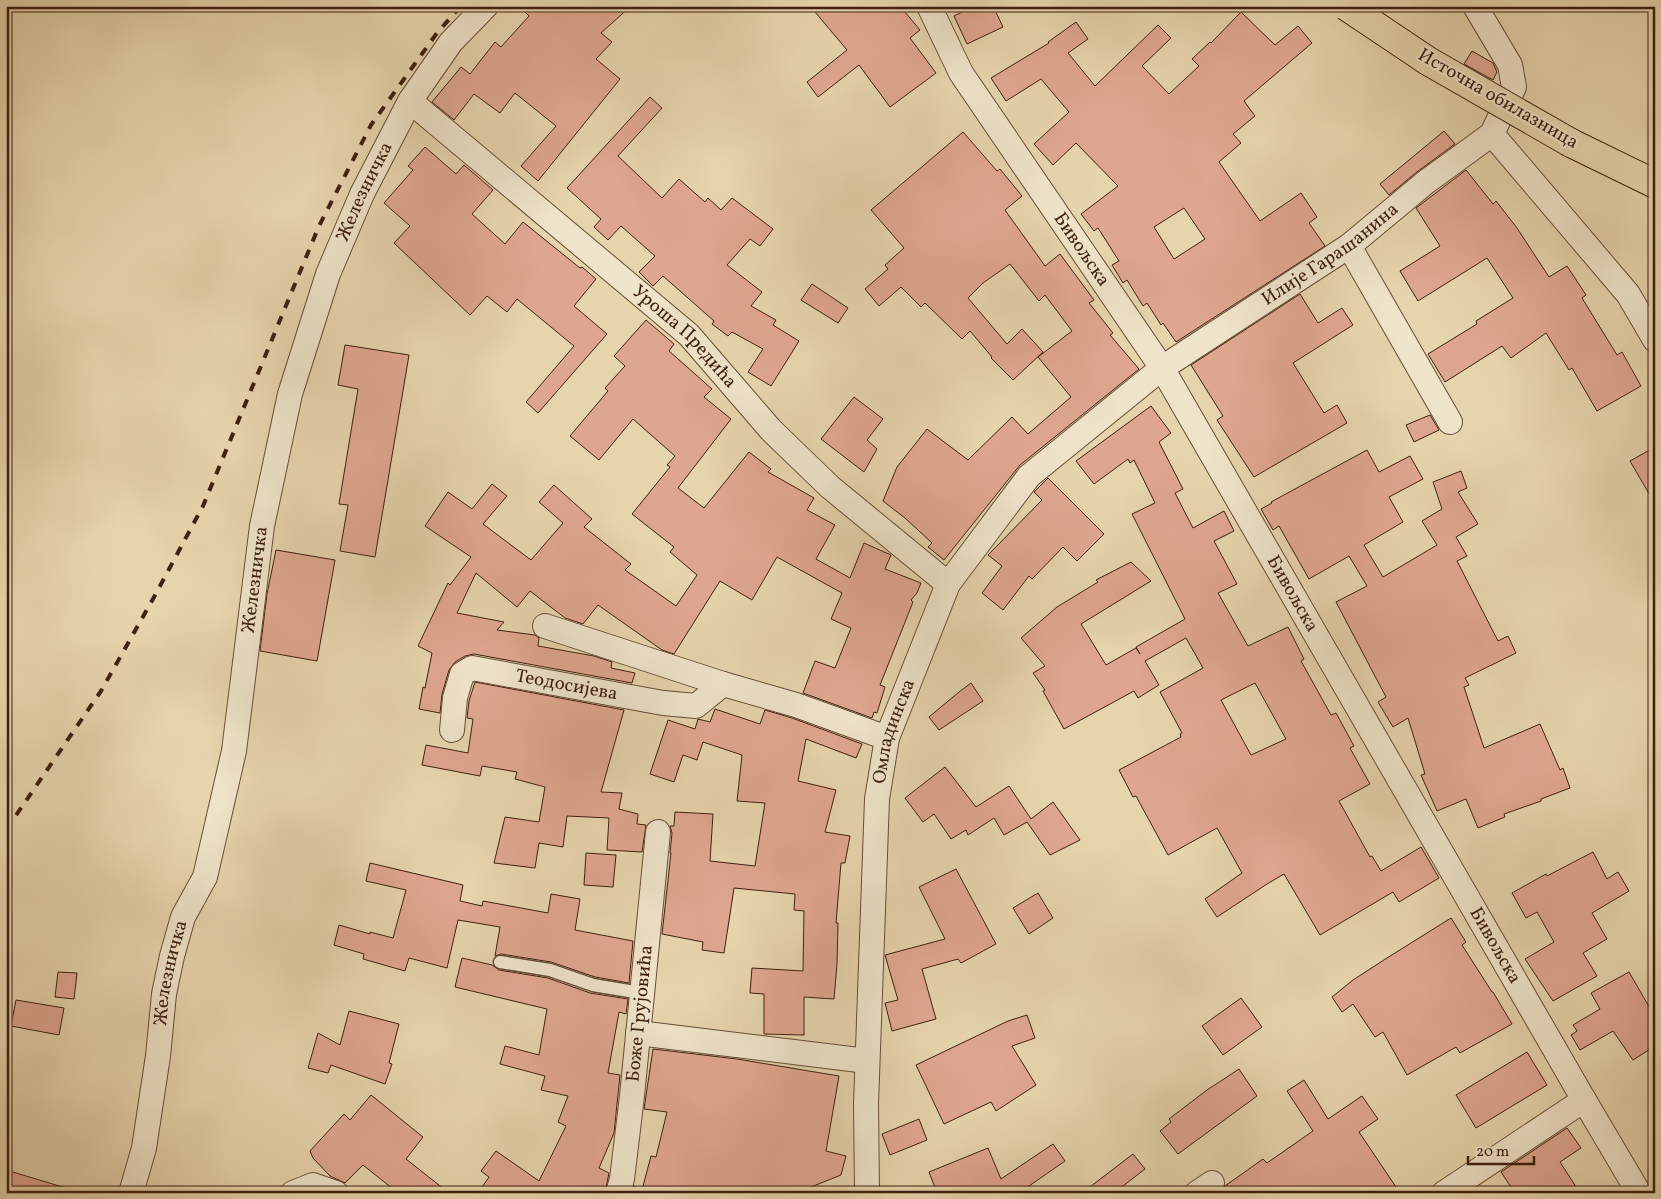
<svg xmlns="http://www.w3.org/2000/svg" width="1661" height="1199" font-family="Vollkorn,serif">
<rect width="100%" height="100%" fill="#e6d4ac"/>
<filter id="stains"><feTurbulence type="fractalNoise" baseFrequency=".004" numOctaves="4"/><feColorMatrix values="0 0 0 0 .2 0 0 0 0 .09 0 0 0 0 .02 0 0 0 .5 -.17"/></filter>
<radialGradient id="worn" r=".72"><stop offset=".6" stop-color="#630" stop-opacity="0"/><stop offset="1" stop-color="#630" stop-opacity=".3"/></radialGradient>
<path fill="#dfa68f" stroke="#3e1f10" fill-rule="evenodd" d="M519,6H631L601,33L612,42L596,59L620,79L538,181L521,166L556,126L515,93L500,113L474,94L454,120L432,102L461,67L470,74L495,42L501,47L529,16Z
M810,6H900L920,30L910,38L936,73L890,107L859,65L818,97L807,82L847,50Z
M974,6H993L1003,27L967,44L954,16Z
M1241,12L1275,45L1298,26L1312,43L1244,101L1255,116L1233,134L1241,143L1219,162L1260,221L1301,193L1317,217L1309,223L1325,246L1176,342L1163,323L1161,325L1147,303L1143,306L1127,280L1123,283L1112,265L1119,261L1098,228L1094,231L1081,214L1118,186L1076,143L1053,165L1034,144L1069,112L1041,79L1006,101L991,78L1049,43L1048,42L1076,22L1088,39L1068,53L1095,86L1158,25L1171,38L1142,66L1169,94L1199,66L1192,59L1210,42L1211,43ZM1184,208L1205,239L1174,259L1154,227Z
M1472,51L1493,63L1497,72L1493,80L1464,64Z
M650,97L662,108L618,156L662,198L679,179L705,202L708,198L721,210L732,198L773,229L760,246L750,239L727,265L762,292L751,306L776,320L773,325L799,341L771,386L748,372L763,349L732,332L728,336L712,324L714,321L663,276L653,286L639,272L655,256L621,226L608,240L594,227L601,219L567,188Z
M1444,131L1455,144L1418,171L1389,195L1380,184Z
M963,132L997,171L1000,169L1022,196L1005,210L1045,266L1060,254L1094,300L1089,303L1113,333L1110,335L1139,369L1020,465L944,560L928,547L932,543L905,518L883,501L897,467L927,429L968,460L1012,417L1028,434L1071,397L1038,357L1072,331L1045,295L1039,301L1010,264L983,283L968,298L1007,344L1022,329L1043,352L1013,380L991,358L992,357L970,331L962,339L925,303L921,307L901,287L879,306L865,289L888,269L885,265L904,248L871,210Z
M425,147L456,174L464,165L493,190L472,214L505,244L523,222L580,268L582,267L596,279L574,306L607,334L538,413L526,402L574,346L517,299L507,312L487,296L470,315L394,243L410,226L384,203L413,170L408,166Z
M1466,170L1493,204L1496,201L1517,228L1549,277L1567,266L1586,295L1582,298L1617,355L1622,352L1641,386L1597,411L1572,368L1569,370L1546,333L1511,358L1502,346L1445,382L1428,354L1477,324L1476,321L1513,298L1487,258L1418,301L1400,271L1440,246L1416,208Z
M812,284L848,308L838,323L801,300Z
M1300,294L1318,323L1342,308L1353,325L1293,363L1324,413L1337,405L1347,423L1254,477L1217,420L1223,416L1191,365Z
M646,320L674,344L669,351L712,389L704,397L731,419L678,488L704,508L749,452L771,469L768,472L814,498L807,510L835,525L816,559L850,578L864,543L891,555L885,569L921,583L917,593L911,600L913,602L880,685L885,687L877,713L874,712L872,718L803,693L815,661L835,668L851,628L831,619L842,593L777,557L752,600L720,581L674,654L662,650L598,605L583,624L565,618L530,591L517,607L476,573L457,613L504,622L497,630L535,635L539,638L538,646L594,656L612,662L611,668L635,673L632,683L474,654L465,656L455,662L449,670L442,694L440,713L419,709L423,687L425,688L432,653L418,646L448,583L450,585L471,557L425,526L448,492L472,509L492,484L507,496L483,524L531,560L563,523L539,502L554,485L592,519L584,527L631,564L625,570L676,606L697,575L670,552L674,547L632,514L670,467L667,465L675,456L633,419L599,460L570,436L608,391L605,388L625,366L614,356Z
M345,345L409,355L375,557L340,551L348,505L339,504L358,389L338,385Z
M854,397L883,419L867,440L877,449L864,472L821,439Z
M1151,406L1171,433L1159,442L1183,489L1175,493L1193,528L1224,511L1234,531L1214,541L1237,584L1218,593L1248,646L1288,627L1304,659L1301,661L1331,715L1336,713L1354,746L1350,748L1370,784L1339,801L1370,857L1372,856L1381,871L1421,847L1439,878L1399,902L1393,892L1320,935L1284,874L1267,884L1217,917L1205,899L1242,873L1217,828L1168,855L1136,796L1133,797L1119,770L1181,737L1180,734L1182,733L1160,692L1203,668L1186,638L1145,661L1159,685L1138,698L1134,691L1064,729L1043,691L1045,690L1033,673L1045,666L1021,638L1057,607L1098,582L1096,580L1131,562L1151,581L1081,624L1106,665L1136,648L1140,654L1136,647L1185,619L1132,514L1155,503L1134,460L1130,463L1128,459L1094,484L1076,461ZM1255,683L1286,739L1251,755L1221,700Z
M1430,415L1439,430L1414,442L1406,425Z
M1655,447V504L1630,461Z
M1367,450L1379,472L1410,456L1423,479L1389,497L1403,522L1364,545L1383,577L1437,545L1422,521L1442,509L1433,482L1461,471L1467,488L1458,492L1478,524L1456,537L1467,556L1457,561L1498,641L1508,636L1516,653L1465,678L1469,685L1464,687L1484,748L1540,724L1560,770L1563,768L1570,788L1541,799V801L1504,814L1505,817L1478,828L1466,799L1437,811L1421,775L1425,774L1408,718L1393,727L1378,702L1386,697L1336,602L1367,586L1349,556L1309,579L1279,526L1273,530L1261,509L1272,503L1271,502Z
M1048,478L1104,534L1077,561L1063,547L1032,579L1029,576L1003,610L982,593L1002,566L988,555L1042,500L1034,492Z
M276,550L335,560L317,661L260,651L267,594Z
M475,682L624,710L601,792L622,793L619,809L638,814L637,824L646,825L642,852L607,850L609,818L567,816L563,847L539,843L535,868L494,863L505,817L539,822L545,787L515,779L517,772L482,766L480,776L422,765L426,745L468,753L473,719L467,718L469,701Z
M971,683L983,701L939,730L929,717L959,692Z
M715,709L760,724L765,710L792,718L862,744L856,758L806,739L798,781L836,790L825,832L850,836L845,863H841L836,923H838L837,964L834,999L804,997V1035L764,1034V994L750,993L752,968L803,971L804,911L794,910L795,894L734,888L724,953L702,950L703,942L662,934L671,853H670L672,833L670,826H674L675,812L713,814L710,861L755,866L765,803L737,801L742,755L703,742L697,760L683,755L674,782L650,774L668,720L695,729L698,719L710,722Z
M945,767L976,807L1009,786L1031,819L1053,802L1080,840L1050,855L1027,822L1004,835L994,818L968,835L966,830L951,839L934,814L923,822L905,798Z
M1593,852L1607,879L1618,872L1629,891L1592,913L1607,939L1583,953L1597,976L1553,1001L1525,959L1554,942L1537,912L1526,918L1512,893L1546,874L1547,876Z
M586,853L616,855L613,887L584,885Z
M370,863L463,885L460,901L482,906L483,901L548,913L551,894L580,899L575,930L633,941L629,983L595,977L551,962L501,954L495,956L500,927L458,920L447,968L409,958L405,971L363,959L364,954L334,945L339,925L370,934V932L393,938L406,890L366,881Z
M956,869L996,944L961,963L958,959L922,969L936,1019L892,1031L885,1003L898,1000L885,955L945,939L919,887Z
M1038,893L1053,918L1029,934L1013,908Z
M1451,918L1466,942L1462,945L1492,992H1493L1512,1024L1460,1053L1456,1047L1407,1075L1383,1032L1375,1037L1353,1004L1342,1012L1332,997L1353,980L1387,958Z
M462,958L492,965L499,970L548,978L590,993L628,999L626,1014L619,1012L608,1073L620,1075L614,1133L599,1168L609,1173L605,1193H478L489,1177L481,1171L496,1151L539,1181L566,1126L558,1122L568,1096L541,1090L545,1076L500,1064L505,1046L539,1055L547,1009L455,987Z
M58,972L77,973L74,999L55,997Z
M1629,972L1655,1017V1046L1633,1060L1613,1031L1580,1050L1571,1035L1577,1031L1573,1025L1600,1009L1591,993Z
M1241,998L1262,1027L1223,1055L1202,1026Z
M16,1000L64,1008L59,1035L11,1026Z
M349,1011L399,1024L389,1063L392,1064L385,1084L331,1065L328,1073L308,1068L318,1033L340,1045Z
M1027,1015L1035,1038L1012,1046L1036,1085L996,1111L991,1102L944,1124L916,1065L1008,1021Z
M653,1049L737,1059L839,1076L826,1151L846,1156L841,1175L796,1193H632L634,1186L642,1190L651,1156L656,1157L667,1112L644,1109Z
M1527,1052L1547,1085L1476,1128L1456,1095Z
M1239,1069L1257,1096L1178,1154L1160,1131L1171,1122L1169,1119L1207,1090Z
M1304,1080L1328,1119L1362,1096L1378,1119L1359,1132L1400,1193H1221L1225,1186L1263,1159L1267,1163L1313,1131L1287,1091Z
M371,1095L423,1137L406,1159L449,1193H398L363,1165L345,1183L330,1176L313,1158L310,1151L344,1114L350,1120Z
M919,1119L927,1140L890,1155L882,1134Z
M1567,1128L1581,1148L1560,1162L1580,1193H1515L1501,1172Z
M1053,1144L1065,1161L1019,1193H937L929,1172L988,1148L1001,1179Z
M1133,1154L1145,1169L1114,1193H1082Z
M6,1170L66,1188L65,1193H6Z"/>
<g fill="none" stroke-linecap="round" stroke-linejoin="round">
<g stroke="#684c37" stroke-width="15">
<path id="lane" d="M500,962L550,970L593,985L641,993"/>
</g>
<g stroke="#684c37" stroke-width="26">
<g id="street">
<path id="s1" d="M929,6L961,73L1162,368L1584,1100L1639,1193"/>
<path id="s2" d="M410,101L689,335L771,430L830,487L948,584"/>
<path d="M1492,134L1628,294L1655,340"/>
<path d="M1349,246L1450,422"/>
<path d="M545,626L723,684L796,705L887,738"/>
<path id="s3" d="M452,730L455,698L462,674L472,668L663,703L696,706L723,684"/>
<path d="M638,1033L867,1061"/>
<path id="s4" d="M131,1193L144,1148L158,1056L164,994L172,956L183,917L205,877L234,751L262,526L290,394L328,274L362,194L410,101L451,42L486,6"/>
<path d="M293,1193L313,1185L336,1193"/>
<path id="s5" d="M618,1193L622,1179L632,1096L658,832"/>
<path id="s6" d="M867,1193L866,1104L877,799L887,738L948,584L1029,476L1162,368L1349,246L1426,182L1492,134L1514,87L1510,65L1475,6"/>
<path d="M1197,1193L1212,1183"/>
<path d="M1444,1193L1584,1100"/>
</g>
</g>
<g stroke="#3e1f10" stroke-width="30">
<path id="primary" d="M1571,143L1655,184"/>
</g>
<use href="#lane" stroke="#efe3c9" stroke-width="12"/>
<use href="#street" stroke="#efe3c9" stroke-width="24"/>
<use href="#primary" stroke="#e6d4ac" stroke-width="28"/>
<path stroke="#3e1f10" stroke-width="4" stroke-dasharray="9 9" stroke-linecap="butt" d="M6,830L101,691L153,599L203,506L319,226L371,125L437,33L461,6"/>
<g stroke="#3e1f10" stroke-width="30" stroke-linecap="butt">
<path id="primary-bridge" d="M1346,6L1428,61L1571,143"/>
</g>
<use href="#primary-bridge" stroke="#e6d4ac" stroke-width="28"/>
</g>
<g text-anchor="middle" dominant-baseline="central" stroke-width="4.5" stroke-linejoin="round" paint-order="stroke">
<g font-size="19" fill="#3e1f10" stroke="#efe3c9">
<text transform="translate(1498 99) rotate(30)">Источна обилазница</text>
<text stroke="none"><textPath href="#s4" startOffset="1034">Железничка</textPath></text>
<text stroke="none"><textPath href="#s1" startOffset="288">Бивољска</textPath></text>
<text stroke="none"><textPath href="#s6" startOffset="1131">Илије Гарашанина</textPath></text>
<text stroke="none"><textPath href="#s2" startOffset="362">Уроша Предића</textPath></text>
<text stroke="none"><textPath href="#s4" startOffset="629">Железничка</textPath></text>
<text stroke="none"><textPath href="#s1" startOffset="692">Бивољска</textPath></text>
<text stroke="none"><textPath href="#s3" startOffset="165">Теодосијева</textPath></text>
<text stroke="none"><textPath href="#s6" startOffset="464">Омладинска</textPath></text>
<text stroke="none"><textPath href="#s1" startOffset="1098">Бивољска</textPath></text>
<text stroke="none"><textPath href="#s4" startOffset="224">Железничка</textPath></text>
<text stroke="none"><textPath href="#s5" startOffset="181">Боже Грујовића</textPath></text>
</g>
</g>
<rect width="1661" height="1199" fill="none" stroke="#e6d4ac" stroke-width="25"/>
<rect x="8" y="8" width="1646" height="1184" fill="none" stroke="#3e1f10" stroke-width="2.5"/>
<rect x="12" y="12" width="1636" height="1174" fill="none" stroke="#3e1f10"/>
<path d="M1468 1156v8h66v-8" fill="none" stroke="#3e1f10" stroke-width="2.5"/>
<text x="1476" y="1156" font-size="15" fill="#3e1f10" stroke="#efe3c9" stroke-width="4" paint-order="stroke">20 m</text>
<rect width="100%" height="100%" filter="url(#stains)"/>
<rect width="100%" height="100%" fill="url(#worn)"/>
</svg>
